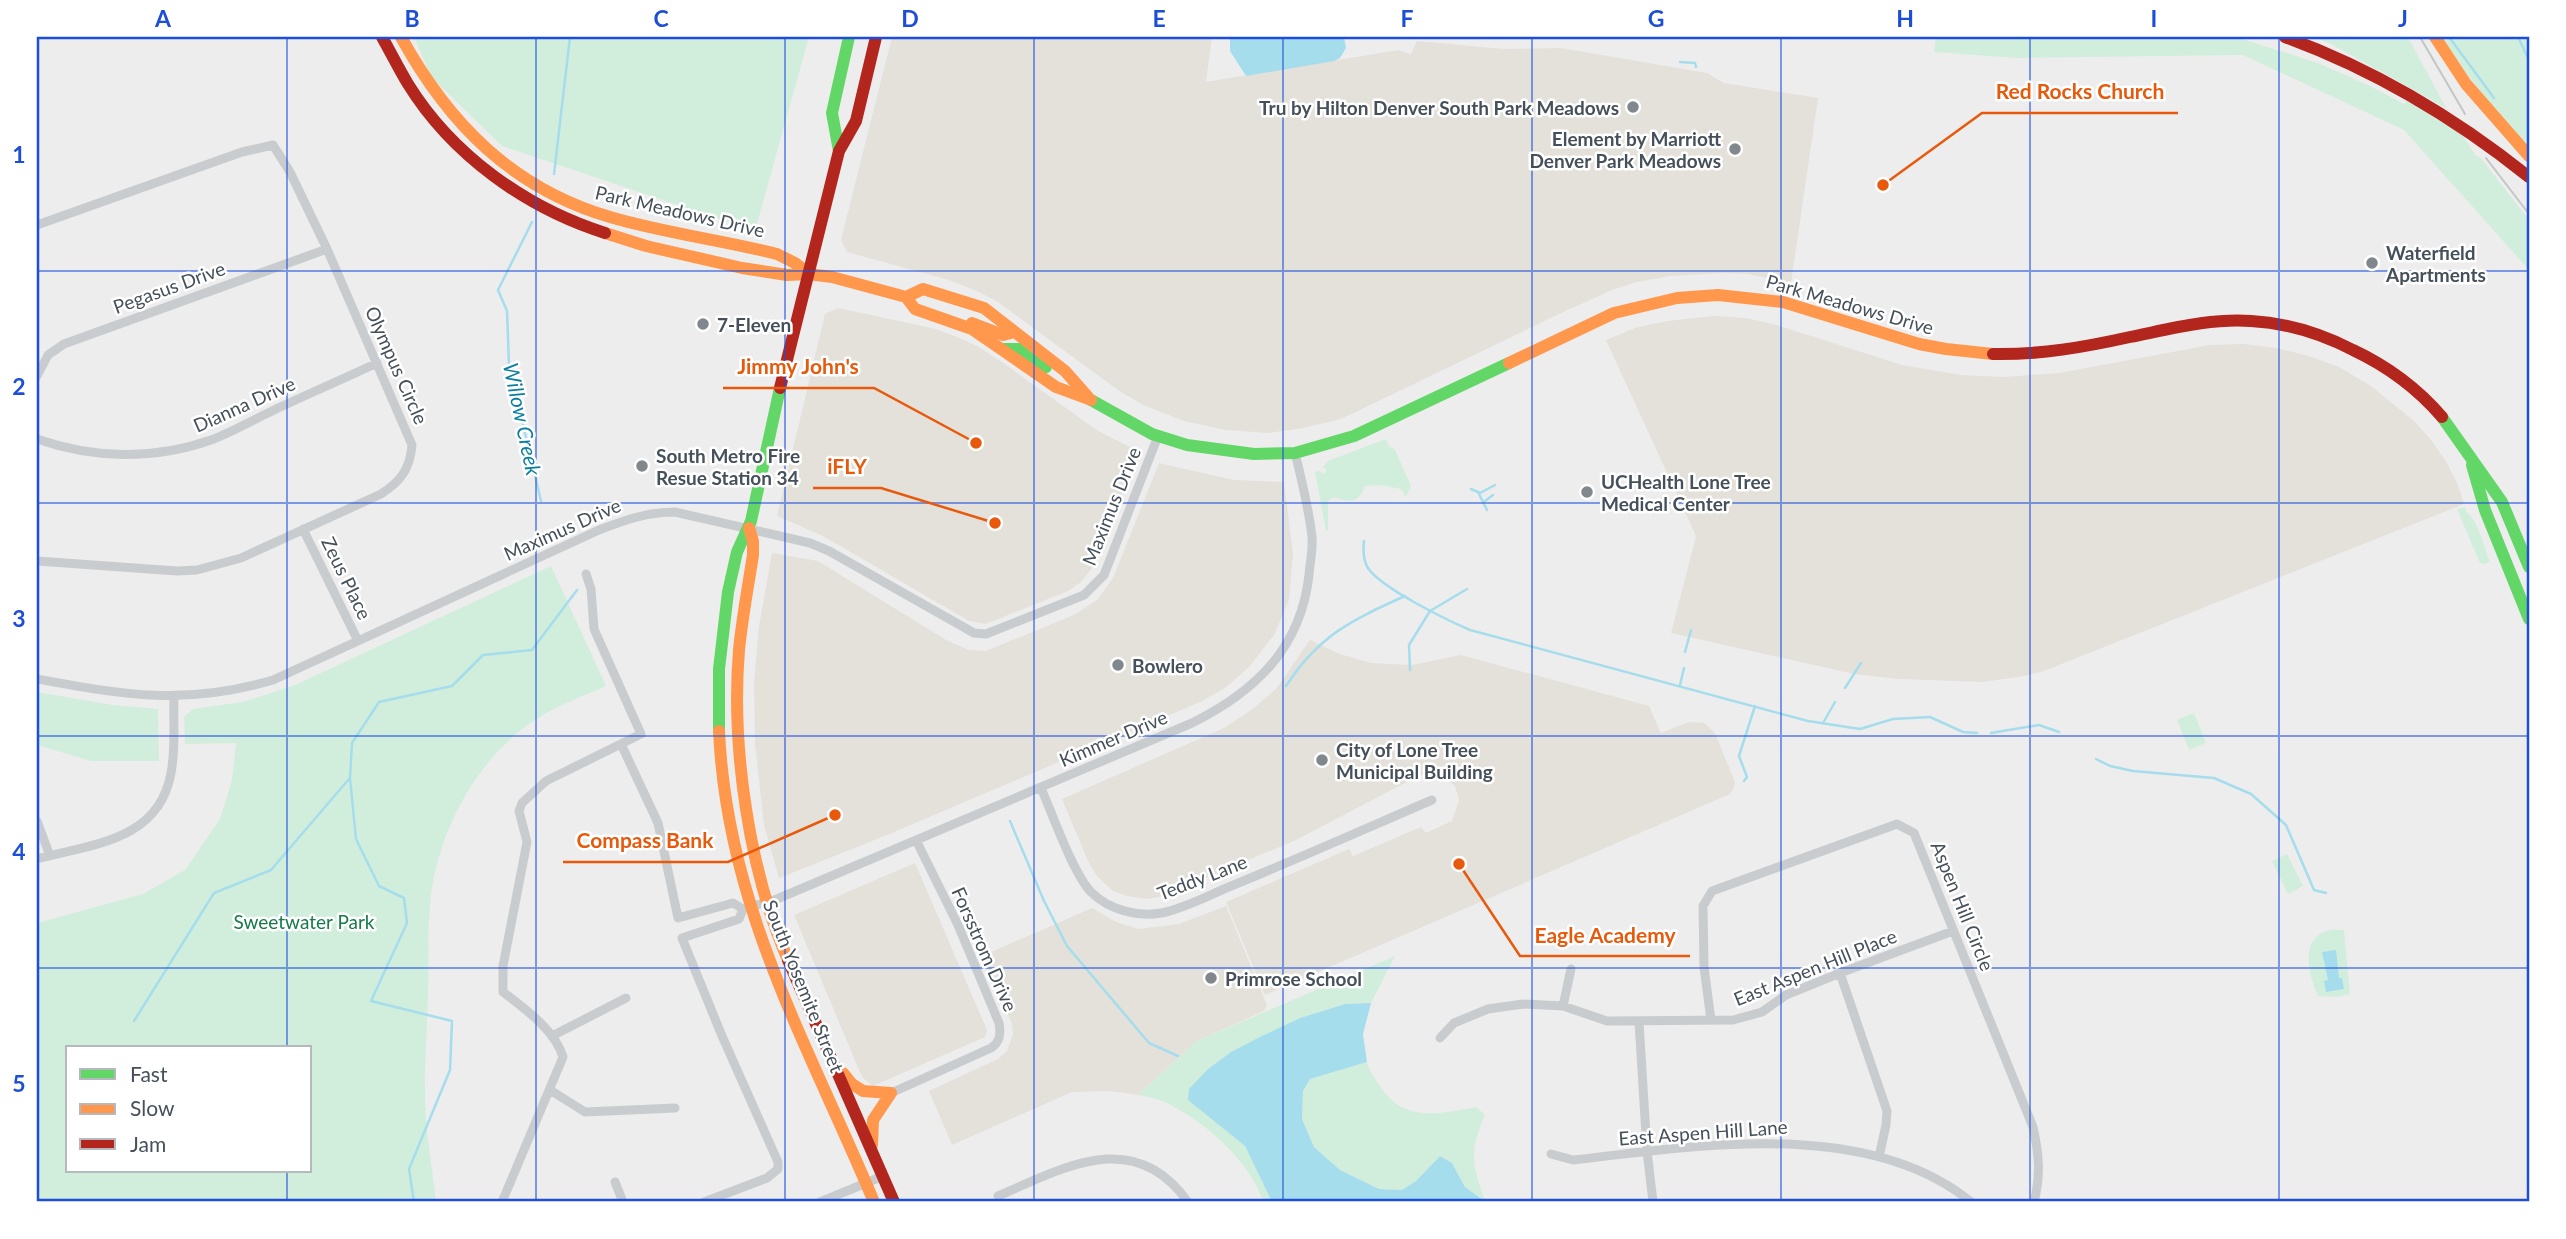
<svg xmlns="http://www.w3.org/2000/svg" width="2566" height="1239" font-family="Lato,sans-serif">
<rect width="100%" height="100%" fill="#eeeded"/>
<path fill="#e3e1da" d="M892,37H1212L1206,82L1398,50L1411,54L1417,41L1504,49L1561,48L1707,73L1724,83L1818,98L1791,283L1748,274L1722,273L1670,276L1637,282L1612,290L1559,314L1341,419L1303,428L1268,433L1226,430L1184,421L1143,405L1118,390L998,302L979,292L949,280L847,252L841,240Z
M838,308L936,329L957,337L979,347L1006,365L1098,431L1134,449L1136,454L1096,563L1081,582L1068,591L986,624L969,621L823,536L777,516L825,314Z
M1714,316L1746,318L1773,324L1902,365L1961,375L2004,377L2059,373L2210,345L2243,344L2277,348L2309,356L2339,367L2371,386L2414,421L2432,441L2447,463L2458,485L2464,504L2044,671L2024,676L1983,682L1899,679L1854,674L1671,633L1696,536L1606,340L1638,327L1667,321Z
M1159,463L1234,480L1284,482L1293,554L1289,600L1274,635L1249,667L1225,688L1200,702L887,835L779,878L764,825L755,744L754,682L759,626L772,553L818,561L946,640L969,650L986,651L1076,614L1098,599L1113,578Z
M1310,640L1340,654L1371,663L1412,665L1461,655L1649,706L1661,733L1689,722L1704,723L1715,733L1735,782L1734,788L1730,794L1265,995L1226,902L1349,849L1353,856L1421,827L1426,833L1452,821L1459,800L1455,786L1441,775H1420L1296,840L1163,896L1148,899L1127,896L1113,891L1097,876L1089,863L1062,799L1224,728L1250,711L1276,689Z
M915,863L987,1030L985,1037L873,1086L862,1077L794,915Z
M1226,906L1267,1005L1264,1011L1197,1041L1138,1095L1110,1091L1072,1092L952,1145L929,1091L998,1059L1007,1051L1013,1034L1012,1024L982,956L1092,908L1116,922L1138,929L1179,924Z"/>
<path fill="#d1eedc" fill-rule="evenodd" d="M414,37H809L755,231L502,146L432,78Z
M1936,37H2236L2318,63L2370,86L2404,104L2408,99L2461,133L2476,156L2480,157L2529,220V270L2404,130L2243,55L2016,58L1934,52Z
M2313,37H2408L2446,108L2331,44Z
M2441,37H2525L2529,45V149L2481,94Z
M1386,439L1389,446L1395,450L1411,486L1406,497L1401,489L1381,485L1364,486C1360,505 1347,502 1334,497L1328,501V530L1326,531L1315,472L1319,471L1324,474L1327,470L1323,467L1328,461Z
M2462,508H2466V512C2478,519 2484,548 2490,562L2483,564L2479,561L2457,509Z
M551,566L606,686C583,696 559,705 538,718C479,755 440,827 431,895C427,928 429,962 428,996C427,1036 423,1078 426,1118C428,1146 433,1174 436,1202H37V923L143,894L185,870L220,819L232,780L236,743L185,744L184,717L193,709L243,702L295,685ZM68,1048H310V1171H68Z
M37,692L113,705L158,709L159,761H91L37,745Z
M2194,713L2206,743L2189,750L2177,720Z
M2287,854L2303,886L2288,894L2272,861Z
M2344,930L2350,994L2337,997L2318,996C2309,977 2299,939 2327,931C2332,929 2339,930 2344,930Z
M1395,956L1371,1003L1344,1004L1300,1018L1231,1052L1208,1069L1189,1100L1245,1146L1272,1202H1263C1250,1161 1207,1124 1169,1104C1160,1099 1148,1097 1138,1095L1197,1041Z
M1367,1062C1369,1071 1375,1078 1380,1086C1403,1123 1440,1114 1476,1107L1485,1115C1469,1153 1472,1163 1485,1201L1465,1187L1452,1163L1440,1156L1416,1181L1402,1190L1379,1189L1340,1170L1314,1147L1302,1119L1303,1091L1310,1079Z"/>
<path fill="#a5ddec" d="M1230,37H1344L1346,48L1340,58L1334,61L1246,76L1230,51Z
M2336,950L2339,978H2342L2344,989L2326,992L2324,981L2328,980L2322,952Z
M1371,1003L1363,1034L1367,1062L1310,1079L1303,1091L1302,1119L1314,1147L1340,1170L1379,1189L1402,1190L1416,1181L1440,1156L1452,1163L1465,1187L1486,1202H1272L1245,1146L1188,1100L1189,1089L1208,1069L1231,1052L1260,1037L1300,1018L1345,1004Z"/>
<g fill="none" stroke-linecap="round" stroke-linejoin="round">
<path stroke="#a5ddec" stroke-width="2.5" d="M2449,37L2494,98
M2518,37L2529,60
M1680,62L1695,63L1696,67
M554,174L570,37
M532,222L498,290L507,311L509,366L541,501
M1471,489L1480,493L1495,485
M1479,494L1487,510
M1485,501L1493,495
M1364,541C1363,550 1363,560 1368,568C1381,588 1447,620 1470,630L1808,721L1860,729L1893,719L1930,717L1963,732L1977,733
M1685,652L1691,630
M1410,670L1409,645L1430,611L1467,589
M1680,685L1684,668
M1286,686C1319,635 1352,620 1405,596
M1845,688L1861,663
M1823,723L1835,702
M1991,733L2039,725L2059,732
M2096,759L2110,766L2133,771L2214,778L2251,794L2286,825L2314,890L2326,893
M1744,781L1747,777L1739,756L1755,706
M1010,821L1044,901L1067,946L1149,1043L1178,1056
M134,1021L214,893L271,870L349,779
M414,1202L409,1169L450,1070L452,1021L371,1001L407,923L404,898L379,886L356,839L350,778L352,743L379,702L452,686L483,655L532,650L577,590"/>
<path stroke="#c9ccce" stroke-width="9" d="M37,225L242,152L273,145L290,172L327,249L412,445C410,469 401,481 381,494L241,558L197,570L177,571L37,561
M37,376L48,355L64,344L327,249
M37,439C94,459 154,460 211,440C232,432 253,420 274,410C308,394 343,379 377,363
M303,529L358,641
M37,679C125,695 185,706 273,680L599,530C625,520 647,512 675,512L810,543L829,551L974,633L986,634L1084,595L1104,575L1158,436
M621,744L658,823L678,918L733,903L743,909L739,919L682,938L722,1036L778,1162V1169L767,1178L704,1202
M1041,788C1052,813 1074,876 1092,893C1110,910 1137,917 1161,913C1184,909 1213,893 1236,884C1302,857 1367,828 1432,800
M37,821L50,856
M37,859C92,844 159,841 171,773C176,748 173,722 174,697
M750,907L777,899L1192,723C1255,692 1301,648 1309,575C1310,562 1313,550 1312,537C1309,509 1302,481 1295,453
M1840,973L1887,1111L1886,1125L1879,1157
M1563,1006L1571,969
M1711,1020L1704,967L1703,906L1712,891L1897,824L1914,833L2033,1127C2039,1154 2041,1175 2034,1202
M1639,1022L1647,1151L1653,1202
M552,1036L626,998
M1440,1038L1454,1023L1488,1009L1523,1004L1563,1006L1607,1021L1733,1020L1762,1012L1786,995L1840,973L1953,931
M550,1090L585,1112L675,1108
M891,1093L991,1048C1000,1042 1001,1034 999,1023L958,925L916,840
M1551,1154L1573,1160C1696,1146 1867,1117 1971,1202
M615,1182L623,1202
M998,1196C1064,1168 1134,1126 1188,1202
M502,1202L563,1057C555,1030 525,1009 503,992V966L527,842L519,811L522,803L546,781L641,734L594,629L591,589L586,574
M820,1202L883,1176"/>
<path stroke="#63d668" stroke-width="12" d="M839,151L832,113L849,37
M1003,349H1020L1046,367
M1091,400L1152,434L1187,445L1254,454L1295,453L1354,436L1509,363
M2442,417L2502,502L2529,567
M2472,465L2485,510L2529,619
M719,731V669L728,592L737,552L751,521L780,388"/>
<path stroke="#ff974d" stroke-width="12" d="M401,37C449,124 512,188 610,217C664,233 722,240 777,254L795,263L809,274
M2435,37L2466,84L2529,156
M605,233L646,246L742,268L787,275L808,274L832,277L906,297L915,309L972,329L1056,387L1091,400
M906,297L923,289L984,308L1065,371L1088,397
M972,323L1003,335L1014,332
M1509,363L1614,313L1677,298L1718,295L1783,302L1919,344L1946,349L1993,354
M749,528L753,541V555C748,587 742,619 739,650C731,747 749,871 788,960
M719,731C727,908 808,1044 874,1202
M843,1073L852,1084L863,1091L891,1093L873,1120L872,1145"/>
<path stroke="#b3261e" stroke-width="12" d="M382,37C391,53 399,69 408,84C452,155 526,208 605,233
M2285,37C2375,70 2454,117 2529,177
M1993,354C2040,355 2085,347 2130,337C2170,329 2211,318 2251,321C2287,323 2322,334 2353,350C2387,366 2418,389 2442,417
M780,388L839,151L856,121L876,37
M788,960L894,1202"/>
<path stroke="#c4c5c7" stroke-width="2" d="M2420,37L2465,114
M2486,158L2529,214"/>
</g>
<path fill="none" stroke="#1d4ed8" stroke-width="2" stroke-opacity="0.55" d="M287,37V1048M536,37V1202M785,37V1202M1034,37V1202M1283,37V1202M1532,37V1202M1781,37V1202M2030,37V1202M2279,37V1202M37,271H2529M37,503H2529M37,736H2529M37,968H2529M287,1171V1202"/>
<g fill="#80878d" stroke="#fff" stroke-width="2.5">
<circle cx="1633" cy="107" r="7"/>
<circle cx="1735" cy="149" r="7"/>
<circle cx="2372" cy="263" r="7"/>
<circle cx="703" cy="324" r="7"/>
<circle cx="642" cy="466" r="7"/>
<circle cx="1587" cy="492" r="7"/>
<circle cx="1118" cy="665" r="7"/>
<circle cx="1322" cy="760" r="7"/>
<circle cx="1211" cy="978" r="7"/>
</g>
<g text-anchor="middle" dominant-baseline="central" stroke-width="5" stroke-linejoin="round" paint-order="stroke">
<g font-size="19" font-weight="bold" fill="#45505a" stroke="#fff" text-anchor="start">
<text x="1619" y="107" text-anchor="end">Tru by Hilton Denver South Park Meadows</text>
<text x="1721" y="138" text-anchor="end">Element by Marriott<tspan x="1721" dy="22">Denver Park Meadows</tspan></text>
<text x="2386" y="252">Waterfield<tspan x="2386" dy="22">Apartments</tspan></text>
<text x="717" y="324">7-Eleven</text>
<text x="656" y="455">South Metro Fire<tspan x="656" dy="22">Resue Station 34</tspan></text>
<text x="1601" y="481">UCHealth Lone Tree<tspan x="1601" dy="22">Medical Center</tspan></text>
<text x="1132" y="665">Bowlero</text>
<text x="1336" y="749">City of Lone Tree<tspan x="1336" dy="22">Municipal Building</tspan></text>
<text x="1225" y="978">Primrose School</text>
</g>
<g font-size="19" fill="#45505a" stroke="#fff">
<text transform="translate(680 211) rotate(13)">Park Meadows Drive</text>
<text transform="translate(169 287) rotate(-20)">Pegasus Drive</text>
<text transform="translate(1850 304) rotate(16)">Park Meadows Drive</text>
<text transform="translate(397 365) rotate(66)">Olympus Circle</text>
<text transform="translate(244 404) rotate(-24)">Dianna Drive</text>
<text transform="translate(1111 506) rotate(-68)">Maximus Drive</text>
<text transform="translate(562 529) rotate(-24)">Maximus Drive</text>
<text transform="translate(347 578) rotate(64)">Zeus Place</text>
<text transform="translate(1113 738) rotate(-23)">Kimmer Drive</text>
<text transform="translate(1202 877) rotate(-21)">Teddy Lane</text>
<text transform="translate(1963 906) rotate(68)">Aspen Hill Circle</text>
<text transform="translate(985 949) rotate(66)">Forsstrom Drive</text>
<text transform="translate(1815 967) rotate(-22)">East Aspen Hill Place</text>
<text transform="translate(804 986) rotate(68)">South Yosemite Street</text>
<text transform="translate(1703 1132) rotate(-4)">East Aspen Hill Lane</text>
</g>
<g font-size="19" fill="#167b48" stroke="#fff">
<text x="304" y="921">Sweetwater Park</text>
</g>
<g font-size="21" font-style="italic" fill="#0b7f9f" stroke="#fff">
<text transform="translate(523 419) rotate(78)">Willow Creek</text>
</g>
</g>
<path fill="none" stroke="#e8590c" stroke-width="2.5" d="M1883 185L1982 113H2178M976 443L874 388H723M995 523L881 488H813M835 815L728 862H563M1459 864L1520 956H1690"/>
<g fill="#e8590c" stroke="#fff" stroke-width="2.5">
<circle cx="1883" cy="185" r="7"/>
<circle cx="976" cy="443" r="7"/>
<circle cx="995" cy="523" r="7"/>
<circle cx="835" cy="815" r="7"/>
<circle cx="1459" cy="864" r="7"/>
</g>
<g font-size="21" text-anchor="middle" font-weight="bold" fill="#e8590c" stroke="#fff" stroke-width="5" stroke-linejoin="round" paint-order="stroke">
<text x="2080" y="99">Red Rocks Church</text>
<text x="798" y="374">Jimmy John's</text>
<text x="847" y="474">iFLY</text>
<text x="645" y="848">Compass Bank</text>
<text x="1605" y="943">Eagle Academy</text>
</g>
<rect width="2566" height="1239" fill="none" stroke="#ffffff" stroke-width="77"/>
<rect x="66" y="1046" width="245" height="126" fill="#ffffff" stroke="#b5b9bd" stroke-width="2"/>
<rect x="80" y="1069" width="35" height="10" fill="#63d668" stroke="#b5b9bd" stroke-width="2"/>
<text x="130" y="1082" font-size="21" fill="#45505a">Fast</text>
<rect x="80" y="1104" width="35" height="10" fill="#ff974d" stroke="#b5b9bd" stroke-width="2"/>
<text x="130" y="1116" font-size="21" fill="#45505a">Slow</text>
<rect x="80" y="1139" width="35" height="10" fill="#b3261e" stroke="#b5b9bd" stroke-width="2"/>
<text x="130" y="1152" font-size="21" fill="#45505a">Jam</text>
<rect x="38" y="38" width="2490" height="1162" fill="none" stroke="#1d4ed8" stroke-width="2.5"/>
<g font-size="23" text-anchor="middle" font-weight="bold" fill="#1d4ed8">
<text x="163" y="27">A</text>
<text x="412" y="27">B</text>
<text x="661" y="27">C</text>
<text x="910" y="27">D</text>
<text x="1159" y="27">E</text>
<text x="1407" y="27">F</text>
<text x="1656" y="27">G</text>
<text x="1905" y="27">H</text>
<text x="2154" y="27">I</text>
<text x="2403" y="27">J</text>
<text x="19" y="163">1</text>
<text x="19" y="395">2</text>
<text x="19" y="627">3</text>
<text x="19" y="860">4</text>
<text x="19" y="1092">5</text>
</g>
</svg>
